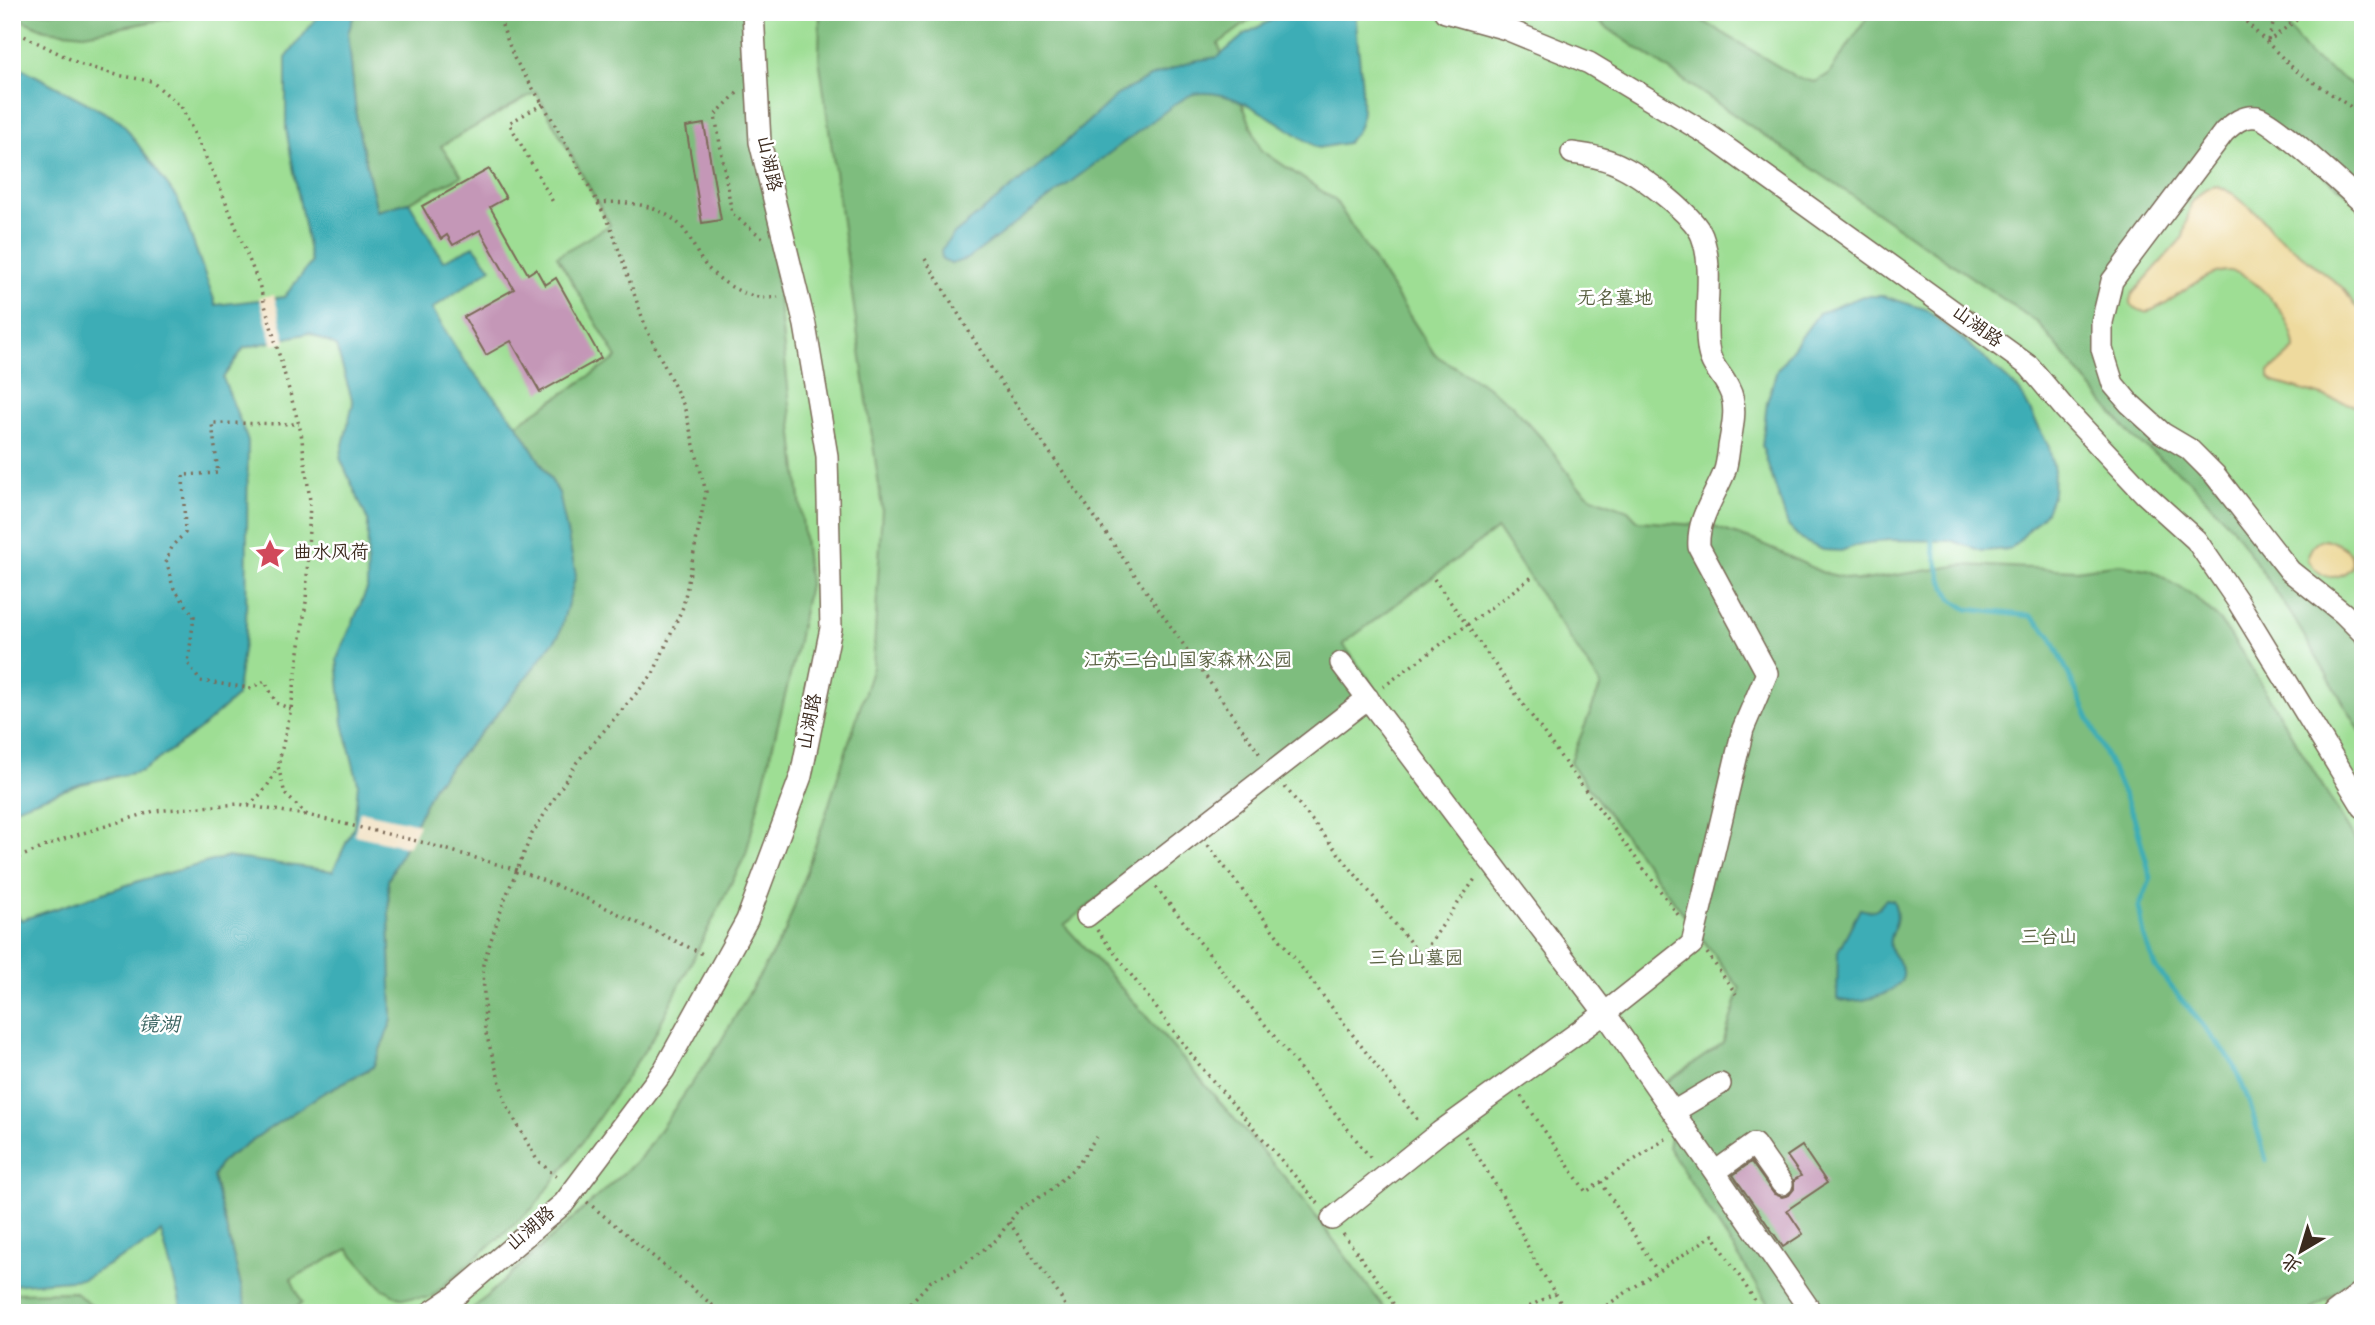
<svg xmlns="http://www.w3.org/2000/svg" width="2375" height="1325" font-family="'Gochi Hand','LXGW WenKai TC',sans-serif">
<rect width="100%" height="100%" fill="#fff"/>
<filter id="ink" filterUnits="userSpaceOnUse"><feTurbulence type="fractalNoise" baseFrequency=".0143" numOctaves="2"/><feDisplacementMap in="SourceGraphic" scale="14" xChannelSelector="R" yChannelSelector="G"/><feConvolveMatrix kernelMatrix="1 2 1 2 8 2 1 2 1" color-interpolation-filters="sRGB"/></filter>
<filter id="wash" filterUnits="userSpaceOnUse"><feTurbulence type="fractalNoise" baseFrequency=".00686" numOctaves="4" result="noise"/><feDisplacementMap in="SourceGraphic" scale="28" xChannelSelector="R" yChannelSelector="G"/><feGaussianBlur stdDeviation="1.57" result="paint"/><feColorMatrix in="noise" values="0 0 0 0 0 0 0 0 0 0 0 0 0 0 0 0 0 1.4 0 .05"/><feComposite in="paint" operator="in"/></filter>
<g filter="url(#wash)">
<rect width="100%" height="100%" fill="#f2e2c4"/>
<path fill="#9ede94" stroke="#6c8459" stroke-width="2" d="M12,12H2363V1313H12Z"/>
<path fill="#7ebd7e" stroke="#5c744e" stroke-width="2" d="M12,12H206L84,34L45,30L12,16Z
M355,12H748L809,584L796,651L746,854L653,1038L574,1154L534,1207L430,1298H400L382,1288L348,1249L291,1279L302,1303L288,1313H248L213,1177L221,1162L261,1134L323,1093L373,1067L392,1020L388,880L434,785L499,712L559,493L517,424L617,358L557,256L610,225L536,92L441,146L462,176L409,202L377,211L357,124L348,33Z
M820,12H1261L1218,44L1261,150L1335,200L1435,355L1485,385L1511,404L1547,444L1577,485L1592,497L1628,510L1638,521L1711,526L1759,542L1821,572L1858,581L1962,565L2076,570L2120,564L2151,570L2194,596L2219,620L2241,651L2363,853V1271L2307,1313H1775L1668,1147L1673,1125L1651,1093L1723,1043L1740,989L1570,763L1601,685L1497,529L1343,644L1375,688L1064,925L1133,1001L1299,1194L1388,1313H468L640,1158L718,1046L785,932L822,826L873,667L882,508L819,57Z
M1578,12H1688L1798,78L1815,82L1829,74L1871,12H2277L2310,56L2363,92V206L2258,124L2237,127L2117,284L2106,327L2116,377L2296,569L2363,625V736L2293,617L2232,527L2188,479L2133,438L2038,323L1587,14Z
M75,1292L100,1313H12V1293Z"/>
<path fill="#eeda9e" stroke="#94825e" stroke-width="2" d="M2216,186L2232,193L2259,215L2272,231L2344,289L2354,305L2363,312V408L2274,382L2269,378V372L2295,349C2295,335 2283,311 2272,300C2262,289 2244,270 2227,271C2203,271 2171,305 2149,311C2142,313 2135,308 2130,304L2133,293L2183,237L2191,203L2205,189Z
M2325,539C2340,544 2356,550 2351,568C2334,584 2320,577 2307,560C2310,549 2313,542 2325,539Z"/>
<path fill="#3cadb6" stroke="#3c6c6a" stroke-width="2" d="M321,12H355L348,33L357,124L377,211L409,202L443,261L474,246L491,268L432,309L462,358L517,424L559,493L576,575L559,635L499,712L434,785L388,880L392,1020L373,1067L323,1093L261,1134L221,1162L213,1177L248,1313H183L161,1232L152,1241L83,1279L12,1285V907L21,920L142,880L227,857L333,871L354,826L358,783L343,723L337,659L367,589L368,521L340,458L353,403L336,346L309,333L244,348L223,378L248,441L246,631L236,697L199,730L142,771L81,784L12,809V63L121,121L178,200L216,305L284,297L311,263L286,129V58Z
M1286,12H1356C1355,41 1369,107 1358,129C1355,134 1351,138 1347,143L1318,148C1283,128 1236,86 1194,94C1188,95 1181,101 1175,104L969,258L951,264L942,260L941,250L953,235L1047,159L1117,95L1150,77L1193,61L1218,57L1245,34Z
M1863,296H1883L1925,309L1972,347L2020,391L2049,447L2054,471L2053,493L2046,512L2011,549L1982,551L1953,541L1889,540L1861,544L1841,551L1823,550L1803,541L1788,526L1762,446L1767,402L1777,370L1819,313Z
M1886,899L1893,900C1904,927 1887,928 1890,947C1892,958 1905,963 1903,976C1900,995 1852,1006 1837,999L1838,951L1860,909C1873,913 1878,910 1886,899Z"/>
<path fill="#f2e2c4" d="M274,295L286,342L273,345L259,297Z
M360,811L419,824L408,847L354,835Z"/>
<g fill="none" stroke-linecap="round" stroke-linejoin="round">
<path stroke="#3cadb6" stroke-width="5" d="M1932,541L1941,578L1952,599L1967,609L2031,616L2051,636L2134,817L2151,878L2139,907L2144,935L2155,967L2232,1061L2249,1101L2266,1160"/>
</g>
<g id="blocks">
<path fill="#c497b7" d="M704,124L721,220L702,223L686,127Z
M489,169L506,198L490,207L528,274L536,269L545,285L556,278L601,358L540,392L511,341L486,355L464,317L514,289L480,230L453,245L447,235L441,239L422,206Z
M1802,1146L1827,1183L1787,1210L1803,1234L1783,1247L1733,1175L1751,1162L1774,1194L1782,1197L1789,1195L1794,1189V1180L1801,1176L1787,1156Z"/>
</g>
</g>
<g filter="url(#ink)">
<use href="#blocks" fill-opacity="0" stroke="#7b6a58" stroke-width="2"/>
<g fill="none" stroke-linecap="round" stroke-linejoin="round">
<g stroke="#7b6a58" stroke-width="24">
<path id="minor" d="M1445,12L1506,29L1589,63L1707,134L2029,366L2065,409L2145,494L2196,540L2237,600L2363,807
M2363,203C2344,187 2275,121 2257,117C2243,115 2234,123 2224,132L2112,281L2102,322V349L2113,384L2129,403L2162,433L2189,449L2215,475L2290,571L2343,613L2363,633
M1341,663L1605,1013L1812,1313
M1087,916L1368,698
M1673,1112L1720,1084
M1715,1172L1754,1144L1782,1184
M1332,1219L1440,1132L1605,1013L1692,944L1743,729L1767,673L1699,547C1697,519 1714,498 1724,473C1727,465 1728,455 1729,447C1732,429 1738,406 1729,389C1722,373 1710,367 1708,347C1703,311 1715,271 1702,236C1694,215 1643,177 1623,167C1607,158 1589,155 1572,153
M430,1313L455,1296L564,1203L664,1070L747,920L801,776L831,628L827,456L805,325L760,142L753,12
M2334,1313L2363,1291"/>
</g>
<path stroke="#7b6a58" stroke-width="3.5" stroke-dasharray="2 5" stroke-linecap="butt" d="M497,12L514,58L552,119L610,225L646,328L684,406L706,492L683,607L653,674L577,762L532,834L504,901L483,964L485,1030L506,1104L537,1160L559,1179
M2236,12L2295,70L2363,115
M12,30L82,65L117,75L151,81L181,106L219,185L259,284L301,432L310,501L306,602L291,709L278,766L285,794L307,815L421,842L517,870L579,895L705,955
M2268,40L2277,12
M2267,42L2307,12
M737,93L715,115L732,214L763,238
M543,104L509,123L553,202
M598,203C620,201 647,203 667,215C692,230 691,248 706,266C723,285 752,302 778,297
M925,259L993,371L1261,756
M1434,579L1568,767L1679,916
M1383,687L1532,577
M291,709L276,703L265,681L250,688L200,681L188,663L194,616L173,587L166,560L173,545L185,533L183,475L218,473L212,423L299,424
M1285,787L1421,956L1477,876
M248,805C262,795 270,784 277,768
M1208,845L1420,1123
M12,860L64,839L154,811L238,804L305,815
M1156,887L1373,1161
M1097,930L1201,1067L1319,1204
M1707,953L1736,994
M1521,1096L1586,1192L1667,1138
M1465,1136L1502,1195L1535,1261L1567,1313
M1601,1182L1657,1271
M587,1202L722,1313
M1009,1222L1060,1296L1069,1313
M1343,1234L1388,1294L1398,1313
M901,1313L931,1281L961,1267L996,1240L1019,1209L1050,1191L1080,1162L1096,1137
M1517,1313L1555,1293
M1595,1313L1713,1235L1763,1313"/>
<use href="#minor" stroke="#fff" stroke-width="21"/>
</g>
</g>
<defs>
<g id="sight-bare" transform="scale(2.415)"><path d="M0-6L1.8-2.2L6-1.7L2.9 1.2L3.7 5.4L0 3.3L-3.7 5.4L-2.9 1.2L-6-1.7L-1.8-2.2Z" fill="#d1495b" stroke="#fff" stroke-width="2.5" paint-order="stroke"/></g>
</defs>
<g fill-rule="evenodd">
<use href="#sight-bare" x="270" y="554"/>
</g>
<g text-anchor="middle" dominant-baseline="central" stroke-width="5" stroke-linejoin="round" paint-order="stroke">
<g font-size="19" fill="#3b2a1e" stroke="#fff">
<text transform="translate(767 164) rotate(78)">山湖路</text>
<text transform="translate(1976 328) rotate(36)">山湖路</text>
<text transform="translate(812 722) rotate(-79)">山湖路</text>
<text transform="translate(532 1230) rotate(-41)">山湖路</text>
</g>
<g font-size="19" fill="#596041" stroke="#fff">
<text x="1615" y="300">无名墓地</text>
<text x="1188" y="662">江苏三台山国家森林公园</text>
<text x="2049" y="939">三台山</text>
<text x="1416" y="960">三台山墓园</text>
</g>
<g font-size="19" fill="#3b2a1e" stroke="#fff" text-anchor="start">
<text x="293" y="554">曲水风荷</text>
</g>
<g font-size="21" font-style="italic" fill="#3b6562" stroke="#fff">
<text x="159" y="1027">镜湖</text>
</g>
</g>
<rect width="2375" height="1325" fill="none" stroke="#fff" stroke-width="42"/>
<g transform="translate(2301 1251) rotate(218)" stroke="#ffffff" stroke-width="5" paint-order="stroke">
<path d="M0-5L12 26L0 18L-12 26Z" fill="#3b2a1e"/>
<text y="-10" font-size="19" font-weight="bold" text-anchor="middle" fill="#3b2a1e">北</text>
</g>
</svg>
